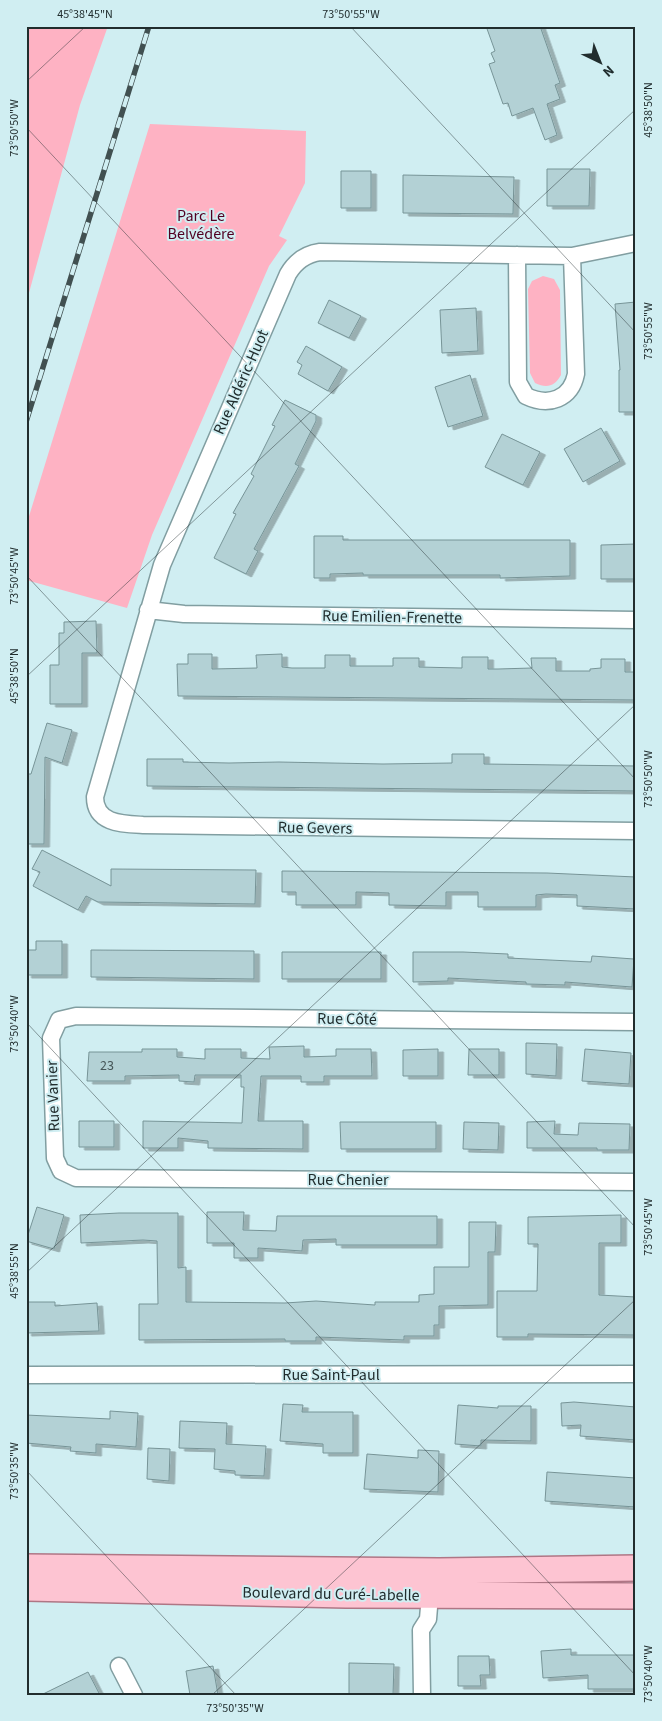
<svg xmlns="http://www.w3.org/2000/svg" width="662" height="1721" font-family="'Source Sans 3',sans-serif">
<defs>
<filter id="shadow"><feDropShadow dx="5.5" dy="3" stdDeviation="0" flood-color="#0004"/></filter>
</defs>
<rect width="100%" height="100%" fill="#d0eef2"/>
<path fill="#feb2c3" d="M26,26H108L80,105L26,304Z
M150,124L306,131L305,183L279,236L287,240L269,266L152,535L127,608L26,580V526Z
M543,276L554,279L560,290L561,375C555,386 547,389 535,383L530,373L528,289L532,281Z"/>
<path fill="#b3d1d5" stroke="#779497" filter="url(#shadow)" d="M486,26H540L560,83L555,85L560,99L547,104L557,135L545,140L533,108L512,116L508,103L503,104L489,64L495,62L491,53L495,51Z
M547,169H590L589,206H547Z
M341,171H371V208H341Z
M403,175L514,177L513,214L403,213Z
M329,300L361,316L349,338L318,323Z
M636,302V412H619V370H620L615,304Z
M476,308L478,351L442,353L440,310Z
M306,346L342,367L328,391L298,374L302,365L297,362Z
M470,375L483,416L448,427L435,387Z
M285,400L316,415V421L295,464L299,466L254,549L258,551L246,574L214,558L236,514L233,513L254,476L251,474L275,426L272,425Z
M601,428L620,461L583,482L564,449Z
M502,434L540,452L523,485L485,467Z
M314,536H343V540H570V576L500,578V575H363V573L330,574V578H314Z
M636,544V579H601V545Z
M96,621L97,653H82V704H50V665H59V633H64V622Z
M188,654H212V669L257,668L256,655L282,654V667L292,668H325V655H350V666H393V658H419V667L462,668V657H488V669H498L532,668L531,658H556V671H590V669L601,668V659H625V672H635L636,700L178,696L177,664H188Z
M47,723L72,730L62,763L45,757L44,844H26V774H31Z
M452,754H484V764L636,766V791L147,786V759H183V762L229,763L279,762L383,764L452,763Z
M42,850L111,886V869L256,870L255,904L98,902L86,896L78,910L33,886L40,872L32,869Z
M282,871L547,873L636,877V909L577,906V895L546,894L536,895V907H478V892H446V906L389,905V893L356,892V905H296V892H282Z
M36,941H62V975H26V950H36Z
M91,950L254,951V979L91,977Z
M282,952H381V979H282Z
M413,952H463L508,954V958L591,962L592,956L634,959L632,987L565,982V985L526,984V982L448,978V981L413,982Z
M526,1043L557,1044L556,1076L526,1074Z
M304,1046V1057L336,1056V1049H371L372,1076H324V1082H301V1076H261L258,1121H303V1149L208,1148V1141L178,1138V1148H143V1121L242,1123L244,1087H241V1075H195L194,1082L179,1081V1075L125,1076V1081H87L89,1052H142V1049H177V1057L205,1059V1049H241V1058L270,1059L269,1047Z
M438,1049V1076H403V1050Z
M469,1049H499V1075H468Z
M585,1049L631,1053L629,1084L582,1081Z
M79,1121H114V1147H79Z
M555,1121L554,1134L578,1135L579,1123L630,1124L629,1150H597V1148H527V1122Z
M340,1122H436V1149H341Z
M464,1122L499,1123L498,1150L463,1149Z
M37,1207L64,1215L54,1249L26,1241Z
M207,1212H244L243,1230L276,1231L277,1216H437V1245H336V1239L303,1240L302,1251L258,1248V1258H234V1243H207Z
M119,1213H178V1268L186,1267V1302L285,1303L316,1301L375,1305V1302H419V1295L434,1294V1267H469V1222H496L495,1252H488V1305L439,1306V1325H434V1336H404V1340L316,1337V1341H285V1339L139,1340V1304H158L157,1241L143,1240L81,1243L80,1215Z
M621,1215V1243H599V1295L636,1297V1335L528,1334V1337H497V1291H537L538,1244H528V1217Z
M26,1302H55V1306L97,1303L99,1331L26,1333Z
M574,1402L636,1407V1440L580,1436L581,1425L562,1426L561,1403Z
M283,1404L303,1405L302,1412H353V1453H323V1444L280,1441Z
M458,1405L498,1408V1406H531V1441L481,1440V1446L455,1444Z
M110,1411L138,1413L136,1447L96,1444V1453L70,1451L71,1447L26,1443V1415L110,1419Z
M180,1421L227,1423L226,1444L266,1446L264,1476L235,1475V1471L214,1469L215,1449L179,1448Z
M148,1448L170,1449L169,1481L147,1479Z
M418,1450L439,1451L438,1492L364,1489L367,1454L418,1458Z
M547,1472L636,1478V1507L545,1501Z
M571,1649V1655H636V1689H588V1675L543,1678L541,1651Z
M458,1656H489L490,1675H480L481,1686H458Z
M349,1663L394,1664L393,1695H349Z
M213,1666L218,1695H190L186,1671Z
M88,1672L100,1695H41Z"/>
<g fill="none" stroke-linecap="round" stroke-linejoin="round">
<g stroke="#819ea1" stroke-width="19">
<path id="minor" d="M636,243L572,256L320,252C306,254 295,262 288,274L162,565L95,797C95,824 123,824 143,825L636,831
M517,255L518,382L526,396C549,407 571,399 576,374L572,256
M148,610L184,614L636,620
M636,1022L76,1016L59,1020L51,1038L55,1158L61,1171L76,1178L636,1182
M26,1375L636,1374
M119,1666L134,1695
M422,1695L421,1630L428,1619L430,1595"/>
</g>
<g stroke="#af7685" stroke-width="28">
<path id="primary" d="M26,1567L439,1571L636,1568
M26,1588L346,1595L636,1596"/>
</g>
<use href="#minor" stroke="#fff" stroke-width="16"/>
<use href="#primary" stroke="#fdc4d2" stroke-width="25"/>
<g stroke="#415051" stroke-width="5.5">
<path id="rail" d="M26,422L149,26"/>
</g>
<use href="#rail" stroke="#d0eef2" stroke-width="4" stroke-dasharray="11" stroke-linecap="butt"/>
</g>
<path fill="none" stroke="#212d2e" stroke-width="1" stroke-opacity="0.45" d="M350,26L636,333M26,82L86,26M26,127L636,780M26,575L636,1228M26,677L636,109M26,1022L636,1676M26,1273L636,704M26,1470L236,1695M212,1695L636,1299"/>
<g text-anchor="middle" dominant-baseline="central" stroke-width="4" stroke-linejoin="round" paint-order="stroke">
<g font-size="14" fill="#465658">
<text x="107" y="1066">23</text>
</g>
<g font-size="16" fill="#520022" stroke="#d0eef2">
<text x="201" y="216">Parc Le<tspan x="201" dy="18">Belvédère</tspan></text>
</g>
<g font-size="16" fill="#212d2e" stroke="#d0eef2">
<text transform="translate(241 382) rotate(-66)">Rue Aldéric-Huot</text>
<text transform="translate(392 617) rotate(1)">Rue Emilien-Frenette</text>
<text transform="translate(315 828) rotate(1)">Rue Gevers</text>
<text transform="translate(347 1019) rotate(1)">Rue Côté</text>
<text transform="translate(53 1096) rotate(-92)">Rue Vanier</text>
<text x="348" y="1180">Rue Chenier</text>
<text x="331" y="1375">Rue Saint-Paul</text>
<text transform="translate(331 1594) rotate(1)">Boulevard du Curé-Labelle</text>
</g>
</g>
<rect width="662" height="1721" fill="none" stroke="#d0eef2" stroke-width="55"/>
<g transform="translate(600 62) rotate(137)" stroke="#d0eef2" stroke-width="4" paint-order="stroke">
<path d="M0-4L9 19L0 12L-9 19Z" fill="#212d2e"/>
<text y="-8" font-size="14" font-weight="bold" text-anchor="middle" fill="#212d2e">N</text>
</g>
<rect x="28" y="28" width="606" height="1666" fill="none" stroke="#212d2e" stroke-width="2"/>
<g font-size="12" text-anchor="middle" fill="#212d2e">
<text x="85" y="18">45°38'45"N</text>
<text x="351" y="18">73°50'55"W</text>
<text transform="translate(648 110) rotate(-90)" y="4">45°38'50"N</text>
<text transform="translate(14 128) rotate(-90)" y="4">73°50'50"W</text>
<text transform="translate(648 331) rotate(-90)" y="4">73°50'55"W</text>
<text transform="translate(14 576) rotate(-90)" y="4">73°50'45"W</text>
<text transform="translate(14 676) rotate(-90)" y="4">45°38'50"N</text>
<text transform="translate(648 779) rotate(-90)" y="4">73°50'50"W</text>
<text transform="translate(14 1024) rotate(-90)" y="4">73°50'40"W</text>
<text transform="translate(648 1227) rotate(-90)" y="4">73°50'45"W</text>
<text transform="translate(14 1271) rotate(-90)" y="4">45°38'55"N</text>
<text transform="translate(14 1471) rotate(-90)" y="4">73°50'35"W</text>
<text transform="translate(648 1674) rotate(-90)" y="4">73°50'40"W</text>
<text x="235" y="1712">73°50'35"W</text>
</g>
</svg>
